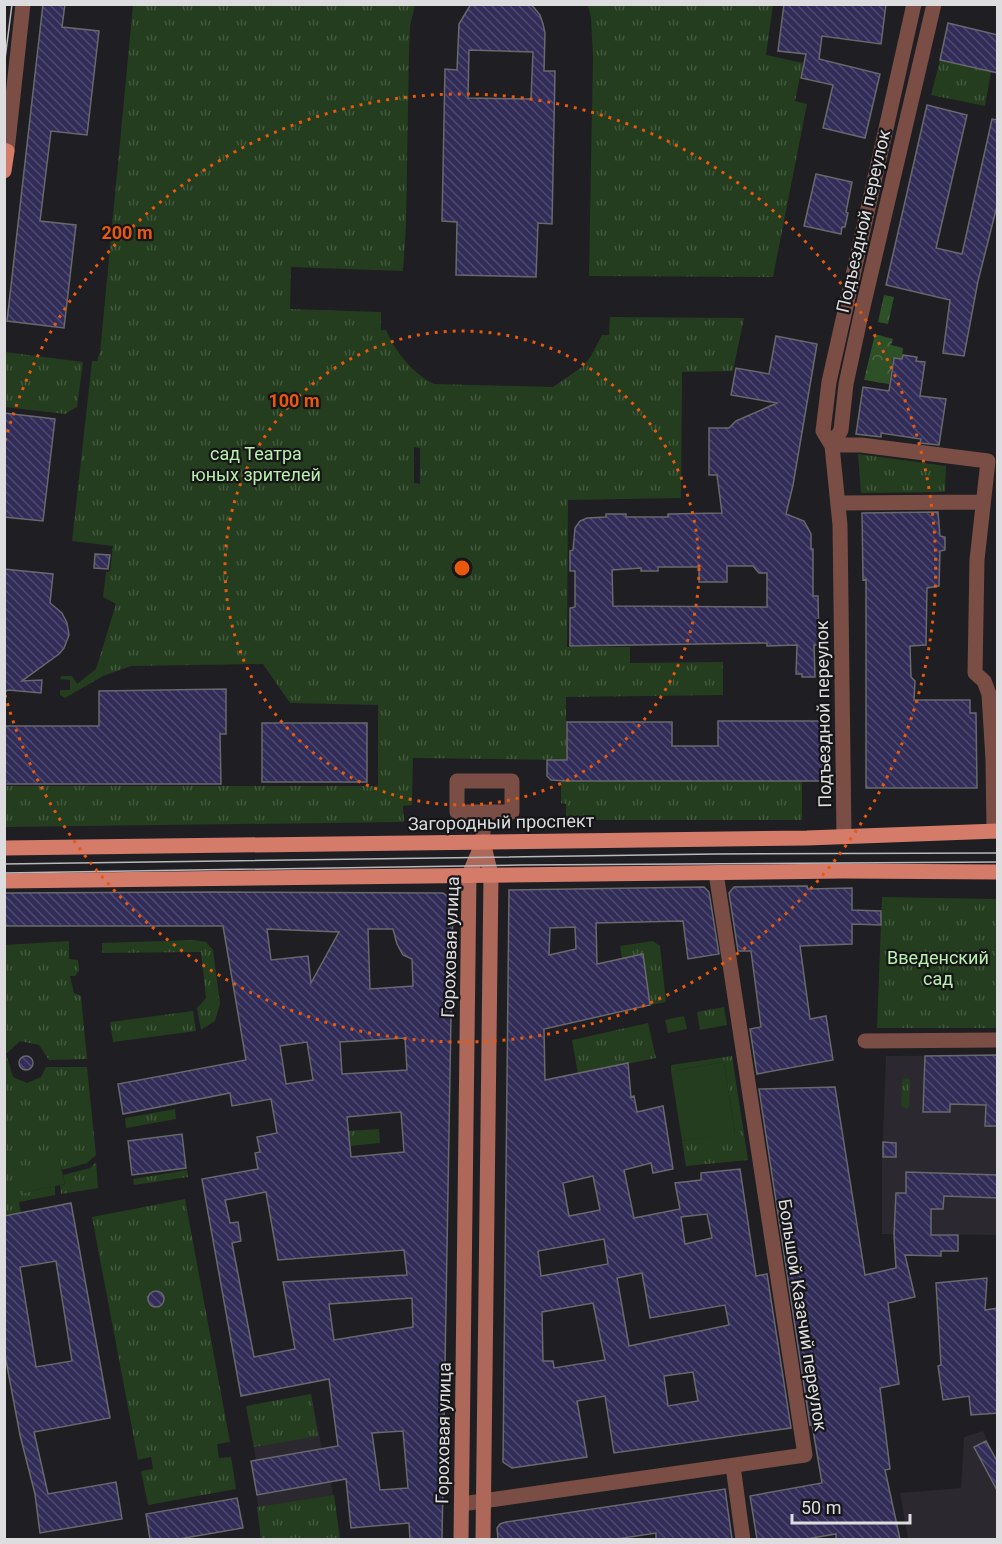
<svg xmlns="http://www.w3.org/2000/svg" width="1002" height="1544" font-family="Roboto,sans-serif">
<defs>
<pattern id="grass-tufts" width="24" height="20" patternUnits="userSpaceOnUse" patternTransform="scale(1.5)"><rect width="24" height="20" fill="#233d1e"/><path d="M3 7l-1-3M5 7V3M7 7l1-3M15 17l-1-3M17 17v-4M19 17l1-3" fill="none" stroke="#42593e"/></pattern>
<pattern id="forest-crowns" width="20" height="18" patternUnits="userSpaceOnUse" patternTransform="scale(1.5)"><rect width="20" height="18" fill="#2e5027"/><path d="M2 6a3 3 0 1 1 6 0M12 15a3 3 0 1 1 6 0" fill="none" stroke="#4c6946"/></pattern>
<pattern id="building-back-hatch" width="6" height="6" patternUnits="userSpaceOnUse" patternTransform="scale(1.5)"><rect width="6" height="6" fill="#322c58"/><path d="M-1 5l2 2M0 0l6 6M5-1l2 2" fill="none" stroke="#4f4a70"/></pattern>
</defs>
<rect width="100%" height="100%" fill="#1f1e22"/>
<path fill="#2b2830" d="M997,1055V1235L882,1234V1161L886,1056Z
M311,1394L322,1449L339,1446L345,1479L331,1482L340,1539H261L257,1495L251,1461L256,1460L246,1406Z
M983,1431L997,1460V1539H908L900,1493L961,1488L964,1437Z"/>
<path fill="url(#grass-tufts)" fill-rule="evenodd" d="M133,5H415L410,26L409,52L406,226L403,271L291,267L290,309L381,312V330H386C395,351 413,374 434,384L553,387L582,367L591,356L602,335H609L610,317L744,318L733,371L682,372L681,498L568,500L567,647H630V663L723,662V695L566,697V760L413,758L412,805L403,806L404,822L5,827L4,786H378V705L290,703L263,664L131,666L103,676L65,698L60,695V690H70V680L60,679L61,676H72L77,684L96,669L116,604L103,597L106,572L110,571L113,546L72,541L92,361H97L100,353ZM414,447L420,448V484L414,483Z
M588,5H773L766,55L803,63L795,101L807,104L773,277L589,276L593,57L591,18Z
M940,60L991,72L985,106L931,95Z
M5,352L83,362L77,407L65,414L5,407Z
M858,454L946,466L945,492L861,493Z
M561,781H802V820H566V804L561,803Z
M882,897L997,899V1028H877Z
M194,940L206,942L213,950L220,1004L215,1021L201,1030L197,1008L206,998L201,952L102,953V943Z
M69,941V959L78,960L79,971L75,976H70L74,993L81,996L87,1059L49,1060L39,1045L20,1041L6,1054L13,1077L27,1083L41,1077L46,1067H87L96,1155L87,1163L62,1170L59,1159L23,1193L55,1186V1195L19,1202L21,1213L5,1216V945Z
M653,941L660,946L666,1002L650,1005L643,954L622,959L620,946Z
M724,1007L727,1025L700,1030L697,1012Z
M193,1011L196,1031L113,1042L110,1022Z
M684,1016L687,1029L668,1033L665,1020Z
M648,1023L656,1058L578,1074L572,1040Z
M732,1056L748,1160L686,1166L682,1141L735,1132L724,1062L671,1071V1065Z
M905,1078L910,1079V1082L909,1106L907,1109L901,1106L902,1080Z
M175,1109L176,1119L126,1128L125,1118Z
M379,1129L380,1143L350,1146L348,1131Z
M96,1162L98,1188L61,1194L60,1185L65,1184L63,1175L90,1168Z
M187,1170L188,1177L134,1185L133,1179Z
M185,1199L230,1442L217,1444L219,1458L231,1457L236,1489L148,1505L141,1471L153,1469L151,1457L138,1460L92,1217ZM155,1291L160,1292L164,1300C161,1306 158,1307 152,1306L148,1298L150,1293Z
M311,1394L318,1436L254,1447L246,1406Z
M334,1495L340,1539H261L257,1507Z"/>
<path fill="url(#forest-crowns)" d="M884,295L894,297L888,324L878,322Z
M875,334L893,339L891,345L903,348L902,359L893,358L889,384L864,380Z"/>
<path fill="#233d1e" d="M724,1062L735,1133L682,1141L671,1071Z
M59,1159L65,1184L23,1193L18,1168Z"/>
<path fill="url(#building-back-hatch)" stroke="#68686d" stroke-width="1.5" fill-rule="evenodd" d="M43,4H65L62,27L99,31L87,135L51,131L40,221L76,225L64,328L7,321Z
M471,4H531L540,15L543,24L545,33L544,71H555L552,224L538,223L536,277L456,275L457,222L442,221L445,69L457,70L459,24ZM469,50L533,52L531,99L468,98Z
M784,4H886L881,44L822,36L819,59L880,74L865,138L823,128L833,85L801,78L806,54L778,51Z
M948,23L998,35V73L940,60Z
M927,105L967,115L936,248L962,254L992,119L998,120V202L978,281L964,356L943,353L950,300L886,285Z
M816,174L852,182L846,212L848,213L845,227H842L841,234L804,226Z
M776,336L817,344L793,485L786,514L804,521L811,534V549H813V596H818L819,645H814L815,677H802V674H796L797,645L767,646V643L570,646V608L575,607V571H570V551L573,550L575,528L580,521L587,518L606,517V514H626V517H668V514L722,513L717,475H709V428H729L736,421L777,403L731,395L736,368L769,374ZM727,566H753L759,573H767V607L613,606L612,570L641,568V571H658V567H699V582H727Z
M903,355L917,357L916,361L925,362L920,396L946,399L939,445L920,443L921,439L881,433V437L856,434L863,387L889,391L894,358L902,359Z
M4,413L55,419L43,521L4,517Z
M938,512L940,536L945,537V550L940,551L939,586L927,588L926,645L910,646L911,677L915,681L914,700H970V713H976L977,788H866V579L863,580L862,513Z
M95,554L110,555L108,569L94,568Z
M4,569L53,574L50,603L62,613L67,623L69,635L64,648L59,654L22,681L42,680L41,693L8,690L4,693Z
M226,689V734H220L221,784H4V726H99V691Z
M718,721H823V781H567L551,780L547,776V760H567V722H672V746H718Z
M262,723H367V782H262Z
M807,886L808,889L852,888V910L881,911V925L852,924V944L800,946L810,1019L826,1016L833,1060L757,1074L750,1029L761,1027L751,951H738L729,893L734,887Z
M704,887L709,892L719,954L688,959L683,921L596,923L597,964L643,954L650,1005L544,1029L545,1080L628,1063L631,1097L634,1096L637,1112L663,1106L673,1169L653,1173L651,1163L624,1170L634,1218L680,1209L675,1183L701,1180V1173L740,1169L756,1276L767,1274L791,1428L614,1453L605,1396L577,1401L587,1457L512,1468L503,1462L509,890ZM575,927L576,949L549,955L550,928ZM593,1176L600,1210L569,1216L563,1183ZM707,1214L712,1238L685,1244L681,1217ZM604,1239L608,1264L541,1276L538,1251ZM642,1273L650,1318L725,1305L729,1325L629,1346L617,1278ZM593,1303L605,1360L554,1368L553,1361H543L542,1312ZM693,1372L698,1401L668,1406L664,1376Z
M213,892L443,893L453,900L442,1539H410L409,1523L351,1528L346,1479L257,1495L251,1461L338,1446L329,1379L241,1396L202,1179L258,1169L255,1153L260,1152L257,1137L277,1133L271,1099L232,1106L230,1093L123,1114L118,1084L246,1060L223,926H4V893ZM267,929L339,932L311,983L308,956L271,960ZM368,929H393L397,944L403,955L412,959L413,986L370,989ZM405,1038L407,1070L342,1074L340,1042ZM307,1042L313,1080L286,1084L280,1046ZM401,1112L404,1152L351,1157L347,1117ZM266,1192L278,1260L404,1250L407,1275L283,1282L295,1349L254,1357L232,1243L241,1241L238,1222L230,1223L225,1200ZM412,1298L413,1327L334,1340L329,1304ZM403,1431L408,1488L380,1490L372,1433Z
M998,1055V1126H985L986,1105L950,1104V1112H923L925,1056Z
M19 1063a7 7 0 1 1 14 0a7 7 0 1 1-14 0Z
M835,1087L865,1275L896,1268L894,1235L896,1193H906V1172L998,1175V1198L944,1196L943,1209H931V1235H958V1251H941V1256L905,1255L915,1297L888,1303L899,1384L880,1388L890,1469L885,1470L900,1539H836V1534L806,1539H757L750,1496L822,1483L812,1424L810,1425L759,1089Z
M182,1134L186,1168L132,1175L128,1141Z
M883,1142L896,1143V1157H883Z
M71,1203L110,1418L34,1432L48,1494L116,1482L122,1519L40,1533L35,1494L20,1435L4,1350V1216ZM56,1261L72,1361L36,1367L20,1267Z
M987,1278L985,1310L998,1308V1413L971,1415L969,1396L943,1400L938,1366L941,1365L936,1283Z
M148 1299a8 8 0 1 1 16 0a8 8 0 1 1-16 0Z
M986,1441L998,1463V1492L974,1447Z
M725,1489L732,1539H656V1533L617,1539H498L497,1528L500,1524L506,1522Z
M237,1498L243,1528L179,1539H150L146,1514Z"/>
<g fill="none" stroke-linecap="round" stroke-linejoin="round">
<path stroke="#7a4e45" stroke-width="15" d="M840,445H861L988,461L977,560L975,673L984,681L989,694L993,760L994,831
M832,446L841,430L846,384L859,324L934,4
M838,503L982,502
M457,781H512V812H457Z
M844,837L840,525L832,446L823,431L829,382L914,4
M483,842V812
M865,1041L998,1040
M733,1466L743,1540
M462,1504L805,1455L716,873"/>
<path stroke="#7a4e45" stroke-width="15" d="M7,151L23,4"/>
<path stroke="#ad685a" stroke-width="15" d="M483,842L491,875L483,1540
M461,1540L469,875L483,842"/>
<path stroke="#d57b6a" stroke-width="15" d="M4,150L7,151L4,171
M4,848L807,838L998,831
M4,881L844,871L998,872"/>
<path stroke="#b8b8bb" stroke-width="1.5" d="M4,67L12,4
M4,864L715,854L998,853
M4,873L521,865L998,862"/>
</g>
<g fill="none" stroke="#e8590c" stroke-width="3" stroke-dasharray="3 6">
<circle cx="462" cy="568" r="237"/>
<path d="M5 441A474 474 0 1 1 5 695"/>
</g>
<g text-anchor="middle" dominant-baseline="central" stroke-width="4.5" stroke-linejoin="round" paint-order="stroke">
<g font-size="18" fill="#dddddf" stroke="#161518">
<text transform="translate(863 221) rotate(-77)">Подъездной переулок</text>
<text transform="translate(823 714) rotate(-91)">Подъездной переулок</text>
<text transform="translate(501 822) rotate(-1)">Загородный проспект</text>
<text transform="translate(450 947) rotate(-88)">Гороховая улица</text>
<text transform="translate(803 1315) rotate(81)">Большой Казачий переулок</text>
<text transform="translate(443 1433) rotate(-89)">Гороховая улица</text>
</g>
<g font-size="18" fill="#b9f0ad" stroke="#161518">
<text x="256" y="453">сад Театра<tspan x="256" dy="21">юных зрителей</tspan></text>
<text x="938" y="957">Введенский<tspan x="938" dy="21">сад</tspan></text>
</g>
</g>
<circle cx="462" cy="568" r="9" fill="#e8590c" stroke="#161518" stroke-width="3"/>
<g font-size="18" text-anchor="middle" font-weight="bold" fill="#e8590c" stroke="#161518" stroke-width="4.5" stroke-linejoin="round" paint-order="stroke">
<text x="127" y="239">200 m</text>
<text x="294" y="407">100 m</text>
</g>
<rect width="1002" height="1544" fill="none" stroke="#dddddf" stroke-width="12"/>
<path d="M792 1514v9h118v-9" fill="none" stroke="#dddddf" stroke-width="3"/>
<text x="801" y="1514" font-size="18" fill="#dddddf" stroke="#161518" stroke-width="4.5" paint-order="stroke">50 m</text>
</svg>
